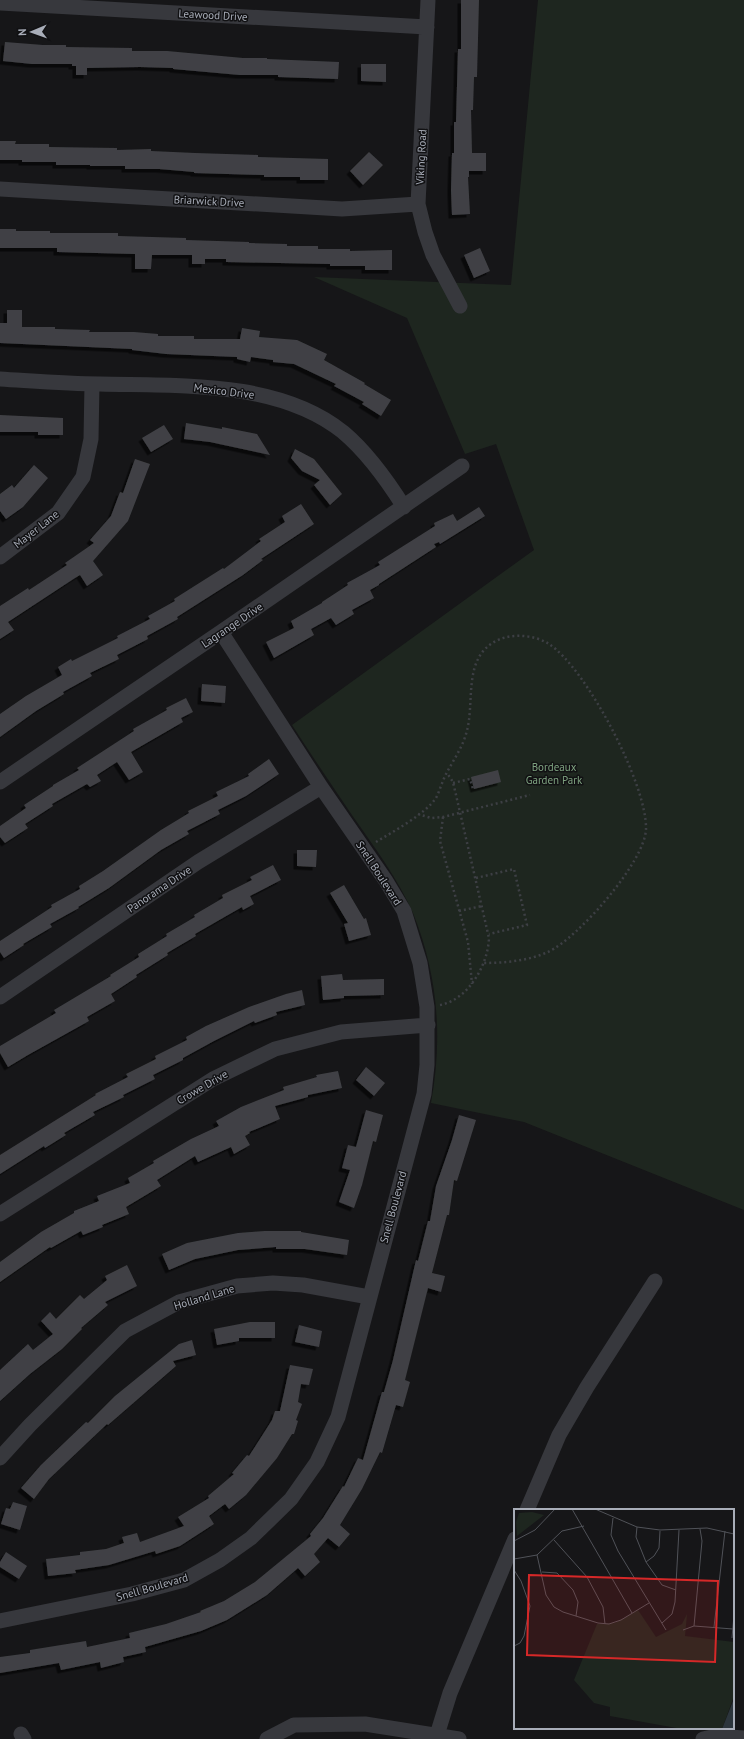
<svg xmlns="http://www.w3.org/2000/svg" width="744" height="1739" font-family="'PT Sans',sans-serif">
<defs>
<filter id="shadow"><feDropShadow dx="-3.5" dy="3.5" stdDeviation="0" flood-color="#0009"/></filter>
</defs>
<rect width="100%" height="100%" fill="#161618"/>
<path fill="#1e261f" d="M538,0H744V1210L524,1122L431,1103C443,1038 438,975 413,913C398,879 375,848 354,818C333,787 312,756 292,725L534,550L496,444L465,454L407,318L314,277L511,285Z"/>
<path fill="#404145" filter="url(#shadow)" d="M461,0H479L477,77H474L473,110H471L472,153H486V171H469V177H468L470,214L452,215L451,190L452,153H454V122H456L458,49H461Z
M5,42L43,45H66V47L132,48V51H167L243,58H267V59L339,62L338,79L278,77V75H240L173,69V68L140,67L87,68V75H76V66H72V64H32L3,61Z
M361,64H386V82L361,81Z
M0,141H16L15,144H49V147L117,148V150L151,149V151L195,153L258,155V157L328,159V180H300V177H264V175L194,173V172L159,169H125V166H90V165H56V162H22V160H0Z
M369,152L383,165L363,185L350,171Z
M0,229H16V231H50V233H118V236L186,238V240L249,242V243L287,244V246H318V249H350V251L392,250V270H365V266H330V264L226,262V259H205V264H192V255H152L151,269H135V254L57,252V248H0Z
M480,248L490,271L474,278L464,255Z
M7,310H22V327H55V329L90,330L89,332H134L158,334V336H194V339H240L242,328L260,331L259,337L297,340L327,354L324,360L365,383L364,384L391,400L381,416L362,404L364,402L334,386L336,384L294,364L273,362V360L251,357L250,362L237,359V357L166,354L132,350V349L0,343V323H7Z
M0,415L63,418V435H38V432H0Z
M186,423L222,429V427L257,434L270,455L210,442L184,439Z
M164,425L173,439L151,452L142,438Z
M295,449L314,459L342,494L330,505L314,485L320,480L302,471L291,458Z
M135,459L150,464L128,521L93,561L103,575L87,586L80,575L75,578L8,622L14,630L0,639V606L28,588L29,590L67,565L65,563L94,543L90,540L111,516L120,492L123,493Z
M34,465L48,478L23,507L6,519L0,511V494L12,485L14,488Z
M301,504L314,524L261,559L263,560L243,575L177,617L178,619L147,636L148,639L117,655L119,659L90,673L92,676L63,692L64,694L36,711L0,737V714L26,696L62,675L58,667L71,659L72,661L118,638L117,636L150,619L148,616L175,601L174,599L223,568L224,569L261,541L259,539L285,522L282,516Z
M479,507L485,516L440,544L439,542L434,544L436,547L379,584V585L370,590L374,598L352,610L354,614L336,625L331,618L311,629L314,635L274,658L266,642L294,628L291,621L322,603V602L348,585L347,583L380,565L378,562L435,526L434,523L453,514L457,521Z
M202,684L226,686L225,703L201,701Z
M186,698L193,712L181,718L183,722L131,752L143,772L129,780L117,762L97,775L101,781L90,787L87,784L52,804L53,806L25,824L28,828L5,843L0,837V826L26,808L24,805L53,786V785L79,770L77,768L134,731L133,729L167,710L166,708Z
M269,759L279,774L246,796L218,810L220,814L187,831L189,834L161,850L109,888L78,907L79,908L50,924L52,927L23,944L24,945L4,958L0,952V941L52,907L51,905L80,889L79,886L103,871L161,830L189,813L188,811L218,796L216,792L249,776L248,774Z
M498,770L501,782L474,789L471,777Z
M297,850H317L316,867L297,866Z
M273,865L281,880L250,896L254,904L243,910L242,907L195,934L196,936L167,953L168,955L136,975L137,977L111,994L115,1001L87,1017L89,1021L28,1055L8,1067L0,1053V1046L56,1013L54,1010L111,976L110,975L139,957L138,954L167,936L166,934L195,917L194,915L223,898L222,895L252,880L250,877Z
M344,885L364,919L366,918L371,935L349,941L344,924L348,923L330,893Z
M342,974L343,980L384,979V995L344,996V998L323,1000L321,976Z
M302,990L305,1005L276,1012L277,1015L255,1023L254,1021L214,1041L183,1058V1060L153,1075L155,1079L123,1095L124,1097L93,1112L95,1115L64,1133L66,1135L45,1148L44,1146L0,1174V1155L96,1095L95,1094L128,1077L126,1074L156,1059L155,1056L187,1040L186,1037L206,1026L249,1007L286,994Z
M366,1067L385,1083L374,1096L356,1080Z
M338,1071L342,1088L308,1095V1097L275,1106L280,1119L249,1132L250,1133L245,1136L250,1145L234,1154L231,1147L198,1162L195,1156L157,1180L161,1186L126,1207L129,1214L102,1225L103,1227L83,1235L81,1231L51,1248L50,1247L0,1282V1262L41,1232L74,1213V1211L99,1201L97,1196L130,1183L128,1178L154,1163L153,1161L191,1139L219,1126L216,1121L241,1107L284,1090L283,1087L317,1077L316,1075Z
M366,1110L383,1115L376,1142L373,1141L362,1185L354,1208L339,1202L350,1170L342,1168L348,1145L356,1147Z
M459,1115L476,1120L457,1181L454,1180L449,1215H447L432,1273L445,1276L441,1292L428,1288L405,1380L410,1382L403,1407L396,1405L382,1453L380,1452L362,1489L340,1525L350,1534L339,1547L328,1538L314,1554L320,1562L305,1576L298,1568L267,1595L227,1620L201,1631L145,1647L146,1652L123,1657L124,1662L101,1668L100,1662L61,1670L59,1663L0,1673V1657L30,1653V1650L86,1641L87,1647L130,1638L129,1633L166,1624L201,1612L200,1611L224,1601L255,1582L311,1536L310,1534L323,1518L343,1486L344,1487L358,1458L363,1460L382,1392H384L393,1360L416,1260L418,1261L428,1221H430L436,1186L452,1140Z
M265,1231H301V1232L349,1240L347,1255L305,1249H276V1247L238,1250L195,1259L169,1270L162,1254L187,1243L238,1233Z
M127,1265L137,1286L105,1302L108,1305L81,1328L82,1329L62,1349L30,1374L0,1401V1370L28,1344L33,1350L53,1334L41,1321L50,1312L56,1319L80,1295L84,1299L107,1280L105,1276Z
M250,1322H275V1338H239V1341L217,1345L214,1329Z
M299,1325L322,1331L319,1347L295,1342Z
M192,1340L196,1355L173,1361L176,1366L108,1425L107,1424L49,1479L34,1499L21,1488L41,1465L86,1422L88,1423L115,1396L179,1344Z
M290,1365L313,1369L309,1385L301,1384L298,1402L302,1404L296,1420L298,1421L294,1434H292L277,1458L246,1495L229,1509L225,1504L209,1516L214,1524L180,1546L156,1554L155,1551L109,1565L75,1570L76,1573L48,1576L46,1559L80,1555V1552L106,1549L124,1543L122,1537L137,1533L140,1542L184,1526L178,1517L209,1498L208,1496L234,1474L232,1473L247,1455L249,1456L272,1420L275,1411H280Z
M13,1502L27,1506L20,1530L1,1524L6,1508L10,1509Z
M6,1552L27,1566L19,1579L0,1567V1562Z"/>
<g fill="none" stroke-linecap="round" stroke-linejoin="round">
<path stroke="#3d3f44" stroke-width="2.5" stroke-dasharray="2 3" stroke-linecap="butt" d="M453,783L470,779L473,789
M418,814L431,818L443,817L530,795
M443,817L440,841L468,942L472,984
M376,842C394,831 424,815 436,798C440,790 442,782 446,774C453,761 462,748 466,734C476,703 461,657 498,640C513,633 535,635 549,644C586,668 647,784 646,829C645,862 578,938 548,952C528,961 504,963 482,963
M476,878L514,869L527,925L489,934
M459,911L482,906
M440,1005C468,1000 488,965 489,938L453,782L447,773"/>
<path stroke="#37383d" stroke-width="15" d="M428,0L418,204L425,232L433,255L460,306
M0,3L427,27
M0,189L342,209L418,204
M0,379C33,381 67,384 100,384C179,386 278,380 343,432C368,453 387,480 404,507
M0,557L58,513L83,477L91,439L92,384
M0,782L221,632L462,466
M0,997L198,862L321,787
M0,1214L213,1079L275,1049L341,1032L428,1025
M0,1458L30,1425L125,1331L179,1302L237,1286L273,1283L303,1285L369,1297
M527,1510L559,1435L587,1387L655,1281
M0,1621L132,1594L184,1580L220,1560L251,1538L291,1499L317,1462L338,1417L424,1094L427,1065V1007L420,963L404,911L386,881L321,787L221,632
M21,1734L24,1739
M437,1735L450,1693L515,1539
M267,1739L294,1725L365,1724L459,1739
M703,1739L716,1736L744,1738"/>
</g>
<g text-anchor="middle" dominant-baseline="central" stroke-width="3" stroke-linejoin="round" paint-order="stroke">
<g font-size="11" fill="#a8adb8" stroke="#111113">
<text transform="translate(213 15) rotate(3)">Leawood Drive</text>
<text transform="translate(421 157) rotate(-87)">Viking Road</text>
<text transform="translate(209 201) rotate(3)">Briarwick Drive</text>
<text transform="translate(224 391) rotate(7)">Mexico Drive</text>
<text transform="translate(36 529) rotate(-38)">Mayer Lane</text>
<text transform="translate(232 625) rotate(-34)">Lagrange Drive</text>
<text transform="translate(379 873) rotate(57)">Snell Boulevard</text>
<text transform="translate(159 889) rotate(-34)">Panorama Drive</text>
<text transform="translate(202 1087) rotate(-30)">Crowe Drive</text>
<text transform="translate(393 1207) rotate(-75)">Snell Boulevard</text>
<text transform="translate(204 1297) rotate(-17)">Holland Lane</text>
<text transform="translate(152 1587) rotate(-16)">Snell Boulevard</text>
</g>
<g font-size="11" fill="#7fa381" stroke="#111113">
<text x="554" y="767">Bordeaux<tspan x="554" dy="13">Garden Park</tspan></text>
</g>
</g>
<g transform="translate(514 1509)">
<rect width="220" height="220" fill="#161618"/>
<path d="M18,3L30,6L3,27L2,13L5,4ZM124,101L142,128L168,115L173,105L171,127L220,133V187L208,220H168L96,207V198L80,194L60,171L83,115L101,114Z" fill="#1e261f"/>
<path d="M220,187V220H208L219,192Z" fill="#2c353c"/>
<path fill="none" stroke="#505258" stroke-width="1" d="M58,0L118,104M81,0L123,18L146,21L193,19L220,25M99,9L97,26L104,42L152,121M123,18L122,28L132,53L148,76L162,81M40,31L73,68L89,98L91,115M0,32L21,21L41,0M23,46L32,86L40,98L49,103L84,114L95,115L107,111L135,94M0,50L23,46L48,22L70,17M132,53L140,47L145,39L146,22M0,61L7,72L16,97L10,127L6,134L0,137M28,63L43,64L59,81L64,93L62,107M148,114L158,105L161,93L165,21M180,117L188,32L186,20M200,118L211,22M169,121L180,117L219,120M218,129L220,106"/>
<path fill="#d62828" fill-opacity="0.15" stroke="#d62828" stroke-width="2" d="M15,66L204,72L201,153L13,146Z"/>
<rect width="220" height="220" fill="none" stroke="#a8adb8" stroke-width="2"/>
</g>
<g transform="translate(32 32) rotate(268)" stroke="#111113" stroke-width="3" paint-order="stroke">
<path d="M0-3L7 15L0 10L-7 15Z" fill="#a8adb8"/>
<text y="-6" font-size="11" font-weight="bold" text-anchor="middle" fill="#a8adb8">N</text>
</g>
</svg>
